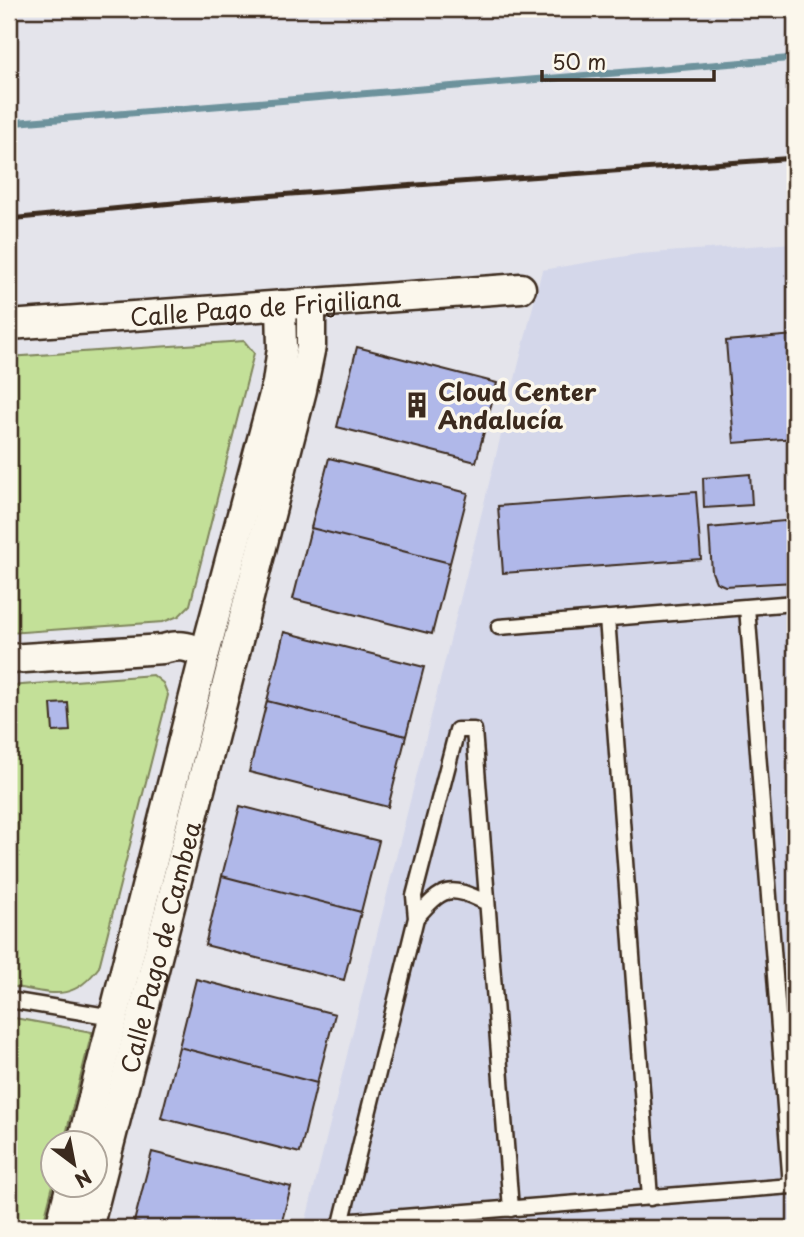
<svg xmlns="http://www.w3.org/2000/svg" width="804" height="1237" font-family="'Playpen Sans',sans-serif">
<rect width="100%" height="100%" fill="#e4e4eb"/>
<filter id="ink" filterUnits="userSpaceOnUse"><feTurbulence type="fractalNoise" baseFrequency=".0143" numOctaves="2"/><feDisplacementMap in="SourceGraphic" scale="14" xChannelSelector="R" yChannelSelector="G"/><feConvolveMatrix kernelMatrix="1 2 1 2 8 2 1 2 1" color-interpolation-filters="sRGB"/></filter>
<g filter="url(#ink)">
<path fill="#d4d7ea" d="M795,243V1228H304L542,270L638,254Z"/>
<path fill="#c3e098" stroke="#7f855b" stroke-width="2" d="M244,341L254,353L190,605L179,616L163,622L9,633V357Z
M153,675L163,683L168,695L99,967C71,1005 49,992 9,986V686Z
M9,1017L92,1032L64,1142H52L53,1185L42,1228L9,1225Z"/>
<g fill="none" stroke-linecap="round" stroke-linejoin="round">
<path stroke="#6d929c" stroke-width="7" d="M9,123L795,58"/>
</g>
<path fill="#b0b8e9" stroke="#3b2a1e" stroke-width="2" d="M795,335V438L734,443L726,341Z
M357,347L497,383L476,462L337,427Z
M329,458L468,493L450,563L311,528Z
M750,474L752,505L704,508L703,478Z
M696,492L701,559L503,573L498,506Z
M795,520V582L725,586L716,582L712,572L709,528Z
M311,528L450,563L432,634L293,599Z
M284,632L424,667L406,736L267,701Z
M267,701L406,736L388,807L249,772Z
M68,703L70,731L53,732L51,704Z
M240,806L379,841L361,912L222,876Z
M222,876L361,912L344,980L205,945Z
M196,979L335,1014L317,1083L179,1047Z
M179,1047L317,1083L300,1153L161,1118Z
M152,1152L291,1187L280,1228H157L134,1222Z
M790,1224V1228H737Z"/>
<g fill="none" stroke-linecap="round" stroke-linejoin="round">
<g stroke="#3b2a1e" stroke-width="19">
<path id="lane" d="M747,607L791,1186L795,1187
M607,618L650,1198
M499,627L795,603
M416,918C443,887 449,884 487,903
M9,1000L113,1017
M341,1222L791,1186
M340,1228L416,918L414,896L457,730H474L511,1209"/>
</g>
<g stroke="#3b2a1e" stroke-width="33">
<g id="street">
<path id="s1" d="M9,325L521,288"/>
<path d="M9,659L163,649C179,644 192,645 204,657"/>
<path d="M82,1142L204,657L277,383L282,348L281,305"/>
<path d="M60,1228L71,1184"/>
<path id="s2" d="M88,1228L302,390L311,346V303"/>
</g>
</g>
<use href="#lane" stroke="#fbf7ec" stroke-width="14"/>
<use href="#street" stroke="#fbf7ec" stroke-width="28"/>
<path stroke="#3b2a1e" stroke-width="5" d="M9,219L194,201L795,158"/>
</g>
</g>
<defs>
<g id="building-bare" transform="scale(2.1)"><path d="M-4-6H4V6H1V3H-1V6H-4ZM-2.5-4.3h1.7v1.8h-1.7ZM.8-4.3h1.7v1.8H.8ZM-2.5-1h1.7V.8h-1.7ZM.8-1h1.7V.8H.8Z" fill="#3b2a1e" stroke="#fbf7ec" stroke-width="2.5" paint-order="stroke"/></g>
</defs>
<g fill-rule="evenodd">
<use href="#building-bare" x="417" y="405"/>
</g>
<g text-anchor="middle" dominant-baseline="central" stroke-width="7" stroke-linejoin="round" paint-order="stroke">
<g font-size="24" fill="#3b2a1e" stroke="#fbf7ec">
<text stroke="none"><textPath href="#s1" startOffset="257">Calle Pago de Frigiliana</textPath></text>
<text stroke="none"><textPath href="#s2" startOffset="290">Calle Pago de Cambea</textPath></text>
</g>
<g font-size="24" font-weight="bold" fill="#3b2a1e" stroke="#fbf7ec" text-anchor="start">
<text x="438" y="391">Cloud Center<tspan x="438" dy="28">Andalucía</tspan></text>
</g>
</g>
<rect width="804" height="1237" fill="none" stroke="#fbf7ec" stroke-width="35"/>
<rect x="18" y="18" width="769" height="1202" fill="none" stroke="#3b2a1e" stroke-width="2.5" filter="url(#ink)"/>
<g transform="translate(74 1164) rotate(148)"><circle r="33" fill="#fbf7ec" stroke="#aea59a" stroke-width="2"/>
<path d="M0-5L12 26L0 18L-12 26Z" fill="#3b2a1e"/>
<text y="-10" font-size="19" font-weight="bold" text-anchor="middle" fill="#3b2a1e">N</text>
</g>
<path d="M542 70v10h172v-10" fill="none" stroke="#3b2a1e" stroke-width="3.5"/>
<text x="552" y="70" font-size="21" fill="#3b2a1e" stroke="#fbf7ec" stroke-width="5" paint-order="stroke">50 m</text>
</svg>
